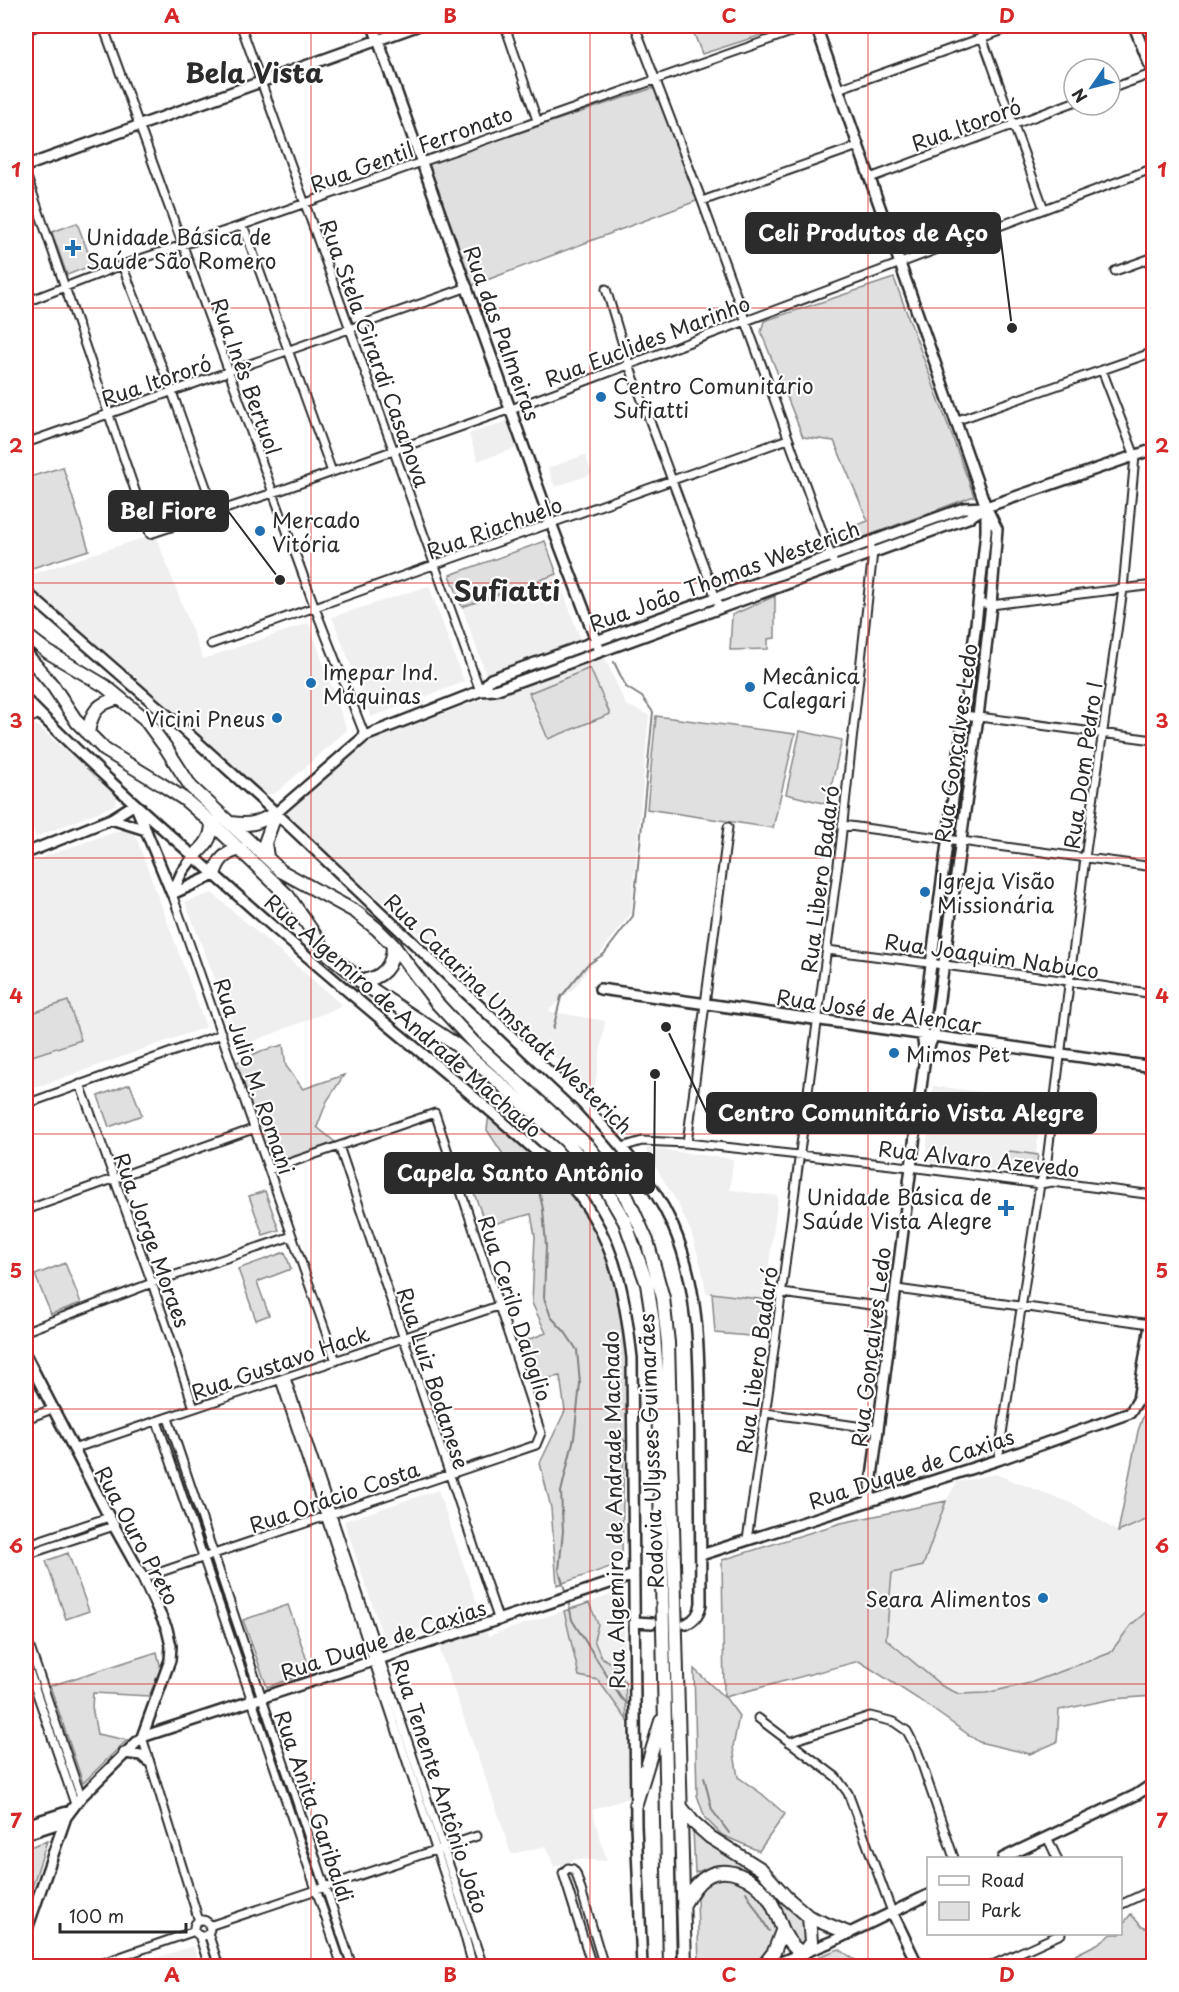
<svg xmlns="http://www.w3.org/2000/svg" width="1179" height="1992" font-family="'Playpen Sans',sans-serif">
<rect width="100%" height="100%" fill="#fff"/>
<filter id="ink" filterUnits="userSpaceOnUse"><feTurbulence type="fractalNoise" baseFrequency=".0167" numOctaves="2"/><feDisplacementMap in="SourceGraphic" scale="12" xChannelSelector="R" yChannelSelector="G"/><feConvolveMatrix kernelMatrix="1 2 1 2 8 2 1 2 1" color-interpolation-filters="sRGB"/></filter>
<g filter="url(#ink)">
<path fill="#efefef" d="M507,421L516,448L478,461L469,434Z
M585,455L592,474L555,487L548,468Z
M155,534L203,659L309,623L347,730L275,794L264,795L26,583V576Z
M557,574L581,641L486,675L462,607Z
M429,586L464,682L371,717L332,617Z
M603,654L626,705L649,715L631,913L575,987L548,1011L605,1021L594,1093L447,958L281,813L365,743Z
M35,724L115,793L117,800L115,805L36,837L26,812V727Z
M132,826L206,1027L26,1091V863Z
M212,893L343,1006L241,1046L185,902Z
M933,1086L1042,1099L1034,1174L925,1162Z
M647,1148L733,1159L730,1190L778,1196L764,1302L706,1293L702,1269L691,1232L678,1204L647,1153Z
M995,1474L1076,1505L1118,1532L1153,1517V1606L1131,1625L1111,1653L1030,1683L986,1693L959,1694L942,1686L886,1639L892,1572L923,1566L946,1501L957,1482Z
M438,1490L488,1636L623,1591L629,1798L592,1810L607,1861L577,1859L554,1867L546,1846L511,1854L500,1819L441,1654L436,1624L384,1640L344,1521Z
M193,1946L200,1966H131Z"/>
<path fill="#e0e0e0" stroke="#868686" stroke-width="1.5" d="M691,26H790L702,54Z
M656,87L699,200L471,286L425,164Z
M77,223L93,265L67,275L52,232Z
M894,278L974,496L843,545L838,532L868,521L834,441L803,437L761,332L764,321Z
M63,467L89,550L26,570V478Z
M545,541L557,574L462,607L450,575Z
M775,596V638L768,639V649L730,650L732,615Z
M590,668L610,714L548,739L529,693Z
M656,716L795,734L773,828L647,809Z
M800,731L842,740L827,804L786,794Z
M68,1001L81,1040L26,1058V1015Z
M283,1045L286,1066L303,1089L344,1075L327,1101L317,1127L335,1142L272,1166L235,1063L261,1051Z
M130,1084L142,1115L109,1127L98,1096Z
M489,1114L576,1199L606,1243L626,1311L632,1447L624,1440L622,1559L619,1564L557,1585L551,1508L540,1463L565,1411L560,1376L535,1381L522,1342L546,1333L532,1303L535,1236L531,1214L486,1226L474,1193L518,1177L487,1130Z
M1010,1151L1038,1155L1035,1172L1005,1168L1007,1153Z
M265,1191L279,1230L263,1235L249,1196Z
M285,1252L291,1269L257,1282L269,1315L256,1320L238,1269Z
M65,1263L81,1303L51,1314L35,1275Z
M712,1293L766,1300L761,1337L715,1333Z
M1153,1388V1517L1118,1532L1138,1431Z
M946,1501L923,1566L892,1573L886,1639L942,1686L959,1694L986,1693L1030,1683L1110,1653L1131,1625L1153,1606V1696L1113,1699L1059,1710L1057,1742L1030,1754L979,1742L918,1699L859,1661L725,1697L739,1716L733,1747L738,1777L762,1794L785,1814L759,1851L722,1835L705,1818L697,1795L694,1669L724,1697L722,1560L841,1523Z
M68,1553L89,1611L66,1619L46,1561Z
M589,1603L598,1624L594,1640L601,1657L614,1665L625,1682L627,1720L598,1680L579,1676L564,1611Z
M288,1605L311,1672L267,1687L243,1620Z
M157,1652L161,1669L149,1696L93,1693L92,1707L97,1734L127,1740L83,1783L50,1686Z
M693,1829L749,1862L803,1917L808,1940L804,1945L796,1943C781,1920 759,1873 731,1866C718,1862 707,1868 695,1873Z
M47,1841L28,1900L26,1901V1848Z
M721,1876L735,1877L750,1885L762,1896L775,1922V1938L760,1961L753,1966H699L697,1898L704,1886Z
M1131,1914L1142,1927L1153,1930V1966H1053L1097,1944L1112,1934H1120L1121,1926Z
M839,1949L864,1966H805L823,1955Z"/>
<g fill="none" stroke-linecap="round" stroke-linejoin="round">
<path stroke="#7e7e7e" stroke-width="2" d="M553,1029L561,997L587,965L604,954L633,916L653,712L642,697L626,687L614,662
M533,1164L543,1209L546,1246L544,1298L551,1317L565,1332L577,1350L580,1384L574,1438L561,1492L563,1531L559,1570L565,1591
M569,1605L572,1620L621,1698L628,1704
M704,1777L712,1810L729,1833
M746,1892L769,1931"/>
<g stroke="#2b2b2b" stroke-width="11">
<path id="street" d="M103,26L315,608L365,736
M241,26L480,691
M505,26L537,120
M635,26L702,201L833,561
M978,26L1044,209
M838,89L1015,26
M1110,89L1154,73
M26,174L150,534L273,493L511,409L1154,168
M870,178L1074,102
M702,201L858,146
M243,225L332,472
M122,265L172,392L215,512
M1115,271L1154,257
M606,289L629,365L720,609
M26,302L122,265L243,225L808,26
M955,421L1154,352
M26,443L468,287
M978,603L991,605L1154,585
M211,644L788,439
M964,715L1154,740
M26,720L40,714
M842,825L1154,867
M172,894L336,1361
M827,950L1069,981L1154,994
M80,1084L152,1283L194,1408
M26,1104L222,1034
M687,1143L728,827
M339,1146L499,1621
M622,1147L642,1141L687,1143L910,1167L1040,1184L1052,1182L1154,1195
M26,1210L253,1129
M897,1289L1150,1324
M782,1293L893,1308
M26,1331L152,1283L292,1236
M286,1378L483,1966
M280,1380L464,1933L473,1966
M766,1413L877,1429
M168,1418L352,1966
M26,1419L52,1409
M157,1421L342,1966
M73,1449L498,1306
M998,1460L1040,1184L1046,1168L1085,858L1123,589L1135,456L1102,370
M747,1540L769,1387L840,849L873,552L869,542
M26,1545L109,1517
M26,1555L114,1526
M143,1578L536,1445L541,1433L435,1113L269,1170
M26,1636L81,1797
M26,1662L75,1804
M758,1718L836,1777L848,1793L892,1912
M142,1737L199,1921
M789,1742L870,1716L894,1722L907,1731L917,1750L954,1858
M1047,1837L1057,1858
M1120,1905L1154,1889
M194 1928a8 8 0 1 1 16 0a8 8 0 1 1-16 0Z
M209,1926L477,1836
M208,1933L219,1966
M199,1935L209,1966
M94,1966L195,1931
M592,1966L563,1873L568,1868L573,1869L576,1873L604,1966
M990,1966L1061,1934"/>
</g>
<g stroke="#2b2b2b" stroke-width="14">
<path id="secondary" d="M373,26L551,523L600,651
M816,26L986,507L997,529L991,605L978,717L934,1035L925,1056
M1134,26L1154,76
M26,29L34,26
M26,166L417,26
M26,592L182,728L276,813L582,1103C616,1140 651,1178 672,1224C701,1289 699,1360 700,1430C700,1488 701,1545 701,1603C700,1614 695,1620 686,1624
M480,691L491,679L964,508L983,507
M26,700C84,759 146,814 208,869C265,920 323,971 382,1020C428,1058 474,1096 519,1136C545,1159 573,1183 591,1213C619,1258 626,1306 632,1358L636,1825L642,1966
M276,813L365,736L480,691L495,690L968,518L986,507L1154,449
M111,819L146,830
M26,853L111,819L135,804L172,894
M172,894L214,875
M172,894L182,872L194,856
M600,989L1154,1067
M26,1356L109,1517L143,1578L167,1629L171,1646L170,1660L142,1737
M869,1501L925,1056L922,1033L976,624L986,532V509
M701,1555L998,1460L1130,1413L1138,1400L1154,1300
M634,1622L652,1623
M124,1753L141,1755L148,1761
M26,1825L70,1811
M26,1834L63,1822
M1003,1858L1136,1795L1154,1783
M892,1912L918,1966
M26,1932L66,1817L81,1797L142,1737L634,1575
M771,1966L833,1941L928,1895"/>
</g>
<g stroke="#2b2b2b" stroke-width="16">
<path id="highway" d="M26,635L48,652L105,686L144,718L166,748L191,787L281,871L356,912L377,929L393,945L436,1002L474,1043L588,1146L627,1197L647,1241L663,1298L668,1343L685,1966
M26,654L53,686L77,722L105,750L161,784L184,799L212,823L288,896L327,953L373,990L455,1044L565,1140L594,1173L607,1191L625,1222L647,1284L653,1322L658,1388L670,1966
M88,734C91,711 98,703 120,698
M231,823C251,826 258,823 276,813
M194,856C205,846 212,839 212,823
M267,857L265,843L276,813
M214,875C218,860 225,853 240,849
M360,981C382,979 393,967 393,945
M636,1803L661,1721
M681,1807L693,1822L710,1837L761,1869L786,1897L809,1917L848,1933
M683,1906C689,1896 695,1884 706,1877C727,1864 753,1878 767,1896C782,1915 779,1941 803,1953L811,1942L809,1917
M763,1966L774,1952L782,1931"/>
</g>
<use href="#street" stroke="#fff" stroke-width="7"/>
<use href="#secondary" stroke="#fff" stroke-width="9"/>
<use href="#highway" stroke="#fff" stroke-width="12"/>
</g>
</g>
<path fill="none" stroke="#d62828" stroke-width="1.5" stroke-opacity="0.55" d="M311,26V1966M590,26V1966M868,26V1966M26,308H1154M26,583H1154M26,858H1154M26,1134H1154M26,1409H1154M26,1684H1154"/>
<g fill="#1f6fb2" stroke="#fff" stroke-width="2">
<path d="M70 239h6v6h6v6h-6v6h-6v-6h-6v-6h6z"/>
<circle cx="601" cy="397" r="6"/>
<circle cx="260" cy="531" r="6"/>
<circle cx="311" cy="683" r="6"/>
<circle cx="750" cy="687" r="6"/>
<circle cx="277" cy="718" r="6"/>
<circle cx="925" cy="892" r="6"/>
<circle cx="894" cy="1053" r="6"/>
<path d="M1003 1199h6v6h6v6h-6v6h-6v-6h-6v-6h6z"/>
<circle cx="1043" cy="1598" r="6"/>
</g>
<g text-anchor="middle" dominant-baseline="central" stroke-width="4.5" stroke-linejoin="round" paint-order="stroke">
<g font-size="21" fill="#2b2b2b" stroke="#fff">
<text transform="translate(966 124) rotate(-20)">Rua Itororó</text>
<text transform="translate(411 148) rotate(-20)">Rua Gentil Ferronato</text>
<text transform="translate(503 333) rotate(70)">Rua das Palmeiras</text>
<text transform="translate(647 340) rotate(-21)">Rua Euclides Marinho</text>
<text transform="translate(376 353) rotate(70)">Rua Stela Girardi Casanova</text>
<text transform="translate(247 376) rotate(70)">Rua Inês Bertuol</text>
<text transform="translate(156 380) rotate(-19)">Rua Itororó</text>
<text transform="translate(494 527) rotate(-20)">Rua Riachuelo</text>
<text transform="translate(724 575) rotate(-20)">Rua João Thomas Westerich</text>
<text transform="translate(955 743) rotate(-82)">Rua Gonçalves Ledo</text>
<text transform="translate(1082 765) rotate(-82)">Rua Dom Pedro I</text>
<text transform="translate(819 879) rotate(-83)">Rua Libero Badaró</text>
<text transform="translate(992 955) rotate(8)">Rua Joaquim Nabuco</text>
<text transform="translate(879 1010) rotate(8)">Rua José de Alencar</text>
<text transform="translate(509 1013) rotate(44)">Rua Catarina Umstadt Westerich</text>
<text transform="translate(404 1015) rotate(41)">Rua Algemiro de Andrade Machado</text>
<text transform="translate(255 1076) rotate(71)">Rua Julio M. Romani</text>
<text transform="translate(979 1158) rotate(6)">Rua Alvaro Azevedo</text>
<text transform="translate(153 1240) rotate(70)">Rua Jorge Moraes</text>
<text transform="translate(516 1308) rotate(72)">Rua Cerilo Daloglio</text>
<text transform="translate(870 1347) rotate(-83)">Rua Gonçalves Ledo</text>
<text transform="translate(756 1360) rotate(-82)">Rua Libero Badaró</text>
<text transform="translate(280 1362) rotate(-19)">Rua Gustavo Hack</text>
<text transform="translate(434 1378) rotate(72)">Rua Luiz Bodanese</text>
<text transform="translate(650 1451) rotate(-92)">Rodovia Ulysses Guimarães</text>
<text transform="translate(911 1468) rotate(-18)">Rua Duque de Caxias</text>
<text transform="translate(334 1496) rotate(-19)">Rua Orácio Costa</text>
<text transform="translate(613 1510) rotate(-91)">Rua Algemiro de Andrade Machado</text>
<text transform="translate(138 1535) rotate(62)">Rua Ouro Preto</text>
<text transform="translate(383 1639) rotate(-18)">Rua Duque de Caxias</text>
<text transform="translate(441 1786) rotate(72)">Rua Tenente Antônio João</text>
<text transform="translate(315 1806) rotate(71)">Rua Anita Garibaldi</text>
</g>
<g font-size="21" fill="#2b2b2b" stroke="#fff" text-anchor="start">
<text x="86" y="236">Unidade Básica de<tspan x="86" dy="24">Saúde São Romero</tspan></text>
<text x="613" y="385">Centro Comunitário<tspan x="613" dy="24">Sufiatti</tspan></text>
<text x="272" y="519">Mercado<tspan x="272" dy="24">Vitória</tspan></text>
<text x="323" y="671">Imepar Ind.<tspan x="323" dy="24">Máquinas</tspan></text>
<text x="762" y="675">Mecânica<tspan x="762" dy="24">Calegari</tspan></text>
<text x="265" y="718" text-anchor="end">Vicini Pneus</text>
<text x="937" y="880">Igreja Visão<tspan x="937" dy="24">Missionária</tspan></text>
<text x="906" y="1053">Mimos Pet</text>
<text x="992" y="1196" text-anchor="end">Unidade Básica de<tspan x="992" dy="24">Saúde Vista Alegre</tspan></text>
<text x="1031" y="1598" text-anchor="end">Seara Alimentos</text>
</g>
<g font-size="27" font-weight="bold" fill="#2b2b2b" stroke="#fff">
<text x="254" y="71">Bela Vista</text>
<text x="507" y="589">Sufiatti</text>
</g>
</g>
<path fill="none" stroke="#2b2b2b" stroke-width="2" d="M1012 328L1000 233M280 580L228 511M666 1027L707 1113M655 1074L654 1173"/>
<g fill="#2b2b2b" stroke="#fff" stroke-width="2">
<circle cx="1012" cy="328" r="6"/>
<circle cx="280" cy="580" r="6"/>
<circle cx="666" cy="1027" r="6"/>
<circle cx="655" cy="1074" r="6"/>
</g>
<g fill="#2b2b2b" stroke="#2b2b2b" stroke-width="2">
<rect x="746" y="213" width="254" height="40" rx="6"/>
<rect x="109" y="491" width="119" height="40" rx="6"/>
<rect x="707" y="1093" width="389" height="40" rx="6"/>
<rect x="385" y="1153" width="269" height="40" rx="6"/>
</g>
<g font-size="22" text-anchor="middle" font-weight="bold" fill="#fff">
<text x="873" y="241">Celi Produtos de Aço</text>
<text x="168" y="519">Bel Fiore</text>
<text x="901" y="1121">Centro Comunitário Vista Alegre</text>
<text x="520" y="1181">Capela Santo Antônio</text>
</g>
<rect width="1179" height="1992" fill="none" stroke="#fff" stroke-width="66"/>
<rect x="927" y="1857" width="195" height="78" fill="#ffffff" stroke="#aaaaaa" stroke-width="1.5"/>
<rect x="939" y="1876" width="30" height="9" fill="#ffffff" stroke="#aaaaaa" stroke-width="1.5"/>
<text x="981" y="1887" font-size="18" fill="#2b2b2b">Road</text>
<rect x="939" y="1902" width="30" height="18" fill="#e0e0e0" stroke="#aaaaaa" stroke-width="1.5"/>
<text x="981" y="1917" font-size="18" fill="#2b2b2b">Park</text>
<g transform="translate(1092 87) rotate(235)"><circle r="28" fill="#ffffff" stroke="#aaaaaa" stroke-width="1.5"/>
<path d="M0-4.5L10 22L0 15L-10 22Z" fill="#1f6fb2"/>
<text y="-9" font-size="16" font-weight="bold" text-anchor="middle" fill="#2b2b2b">N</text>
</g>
<path d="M60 1923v9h126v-9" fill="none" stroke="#2b2b2b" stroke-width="3"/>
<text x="69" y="1923" font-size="18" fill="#2b2b2b" stroke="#ffffff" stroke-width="4.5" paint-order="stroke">100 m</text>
<rect x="33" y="33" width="1113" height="1926" fill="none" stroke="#d62828" stroke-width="2"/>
<g font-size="20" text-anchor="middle" font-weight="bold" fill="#d62828">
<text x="172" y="23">A</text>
<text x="450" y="23">B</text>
<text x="729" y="23">C</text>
<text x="1007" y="23">D</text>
<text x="16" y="177">1</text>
<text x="1162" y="177">1</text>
<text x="16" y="453">2</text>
<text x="1162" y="453">2</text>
<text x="16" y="728">3</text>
<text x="1162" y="728">3</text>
<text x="16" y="1003">4</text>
<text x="1162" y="1003">4</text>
<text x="16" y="1278">5</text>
<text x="1162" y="1278">5</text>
<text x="16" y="1553">6</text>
<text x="1162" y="1553">6</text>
<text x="16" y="1828">7</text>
<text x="1162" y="1828">7</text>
<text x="172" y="1982">A</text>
<text x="450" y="1982">B</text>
<text x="729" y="1982">C</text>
<text x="1007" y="1982">D</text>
</g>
</svg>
